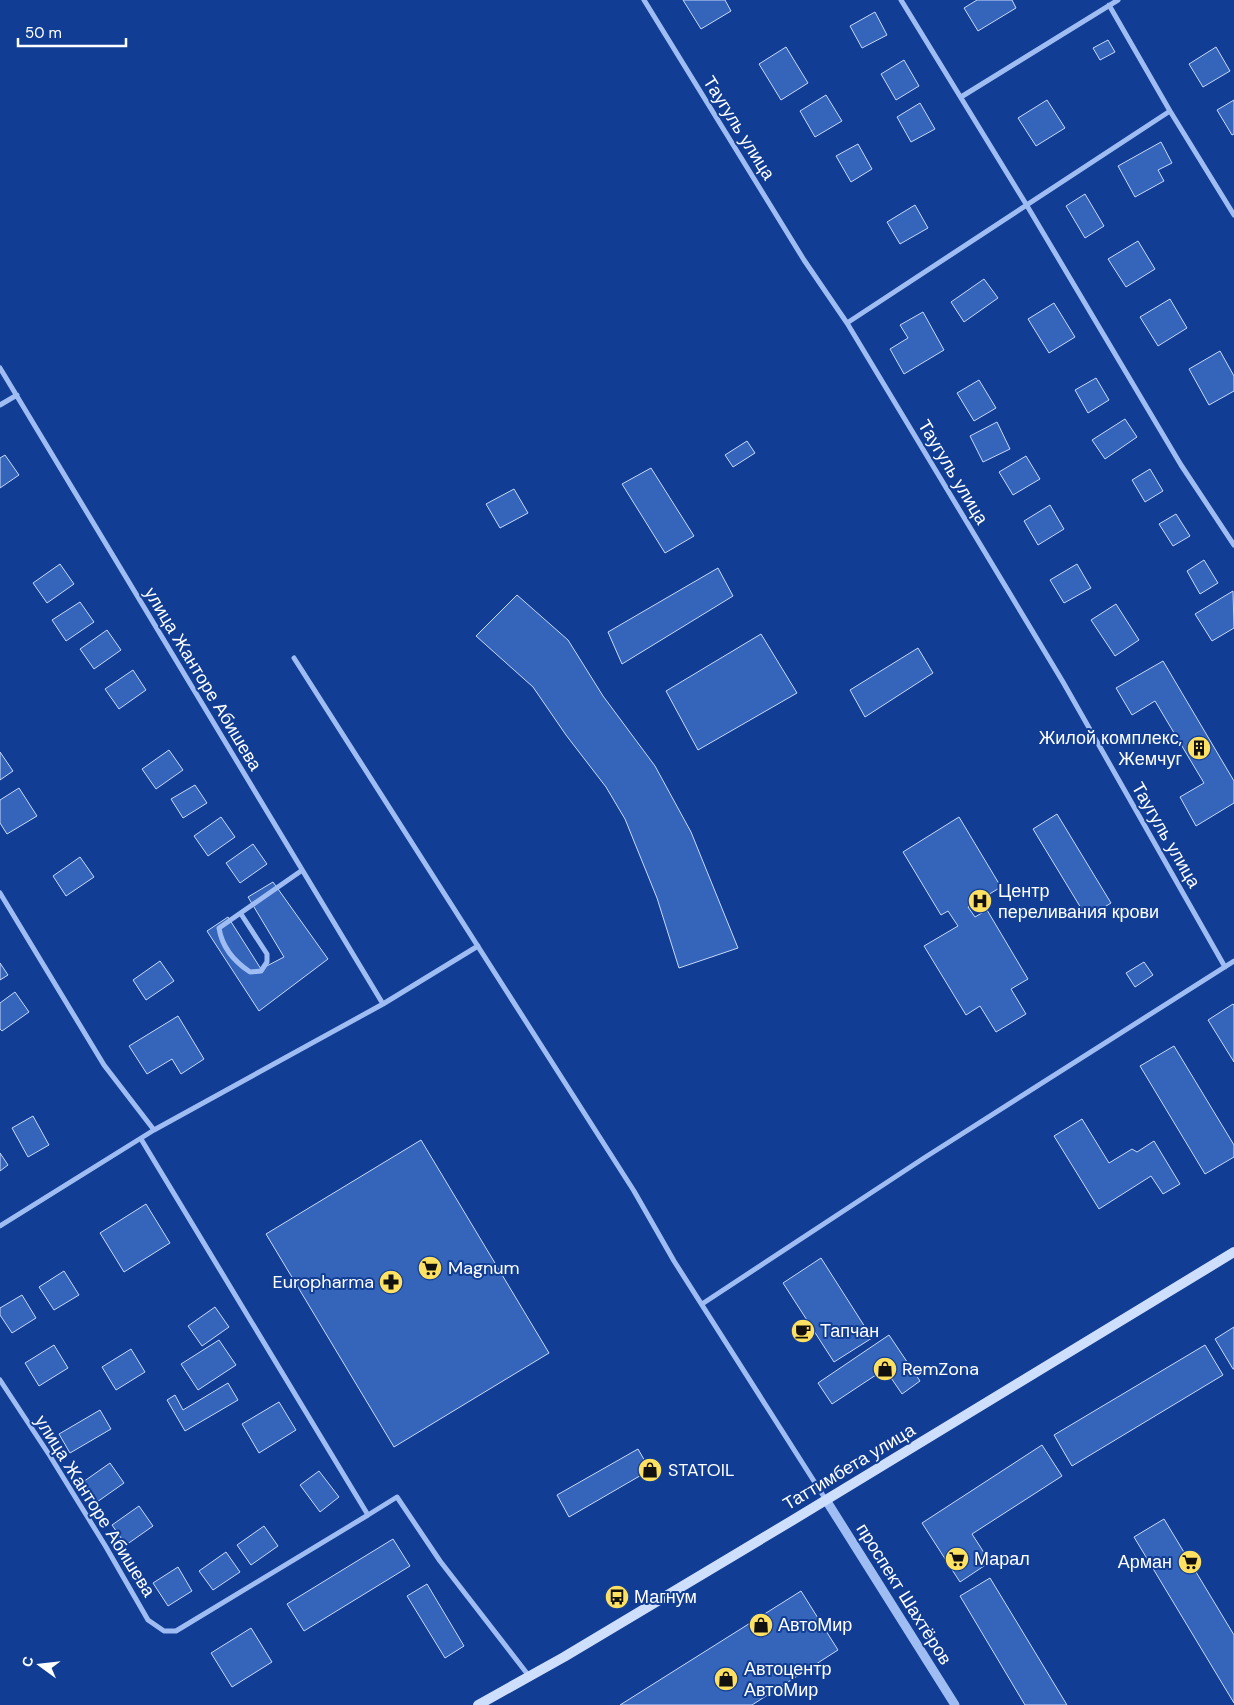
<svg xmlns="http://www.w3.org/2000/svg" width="1234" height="1705" font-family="'DM Sans',sans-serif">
<rect width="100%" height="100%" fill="#113d94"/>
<path fill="#3564bb" stroke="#c7dafd" d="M683,0H725L731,11L701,29Z
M977,0H1012L1016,8L978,31L964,8Z
M875,12L887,35L862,48L850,26Z
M1108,40L1115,52L1100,60L1093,48Z
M786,47L808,83L781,100L759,64Z
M1216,47L1230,71L1203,87L1189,64Z
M904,60L919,86L896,100L881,74Z
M826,95L842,121L815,137L800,111Z
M1047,100L1065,128L1036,146L1018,118Z
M1234,100V134L1232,135L1217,110Z
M920,103L935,129L911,142L897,117Z
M1161,142L1172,163L1158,170L1164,181L1135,197L1118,166Z
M858,144L872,169L851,182L836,156Z
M1085,194L1104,226L1085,238L1066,206Z
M915,205L928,228L900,244L887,222Z
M1138,241L1155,269L1126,287L1108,259Z
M984,279L998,298L964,322L951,302Z
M1170,299L1187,328L1158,346L1140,317Z
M1054,303L1075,337L1049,353L1028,319Z
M923,312L944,350L904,374L890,349L908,338L900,325Z
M1220,351L1234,376V391L1209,405L1189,369Z
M1096,378L1109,400L1088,413L1075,390Z
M979,380L996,408L974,421L957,393Z
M1125,419L1137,437L1105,459L1092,440Z
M997,422L1010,449L983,462L970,436Z
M747,441L755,453L733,467L725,455Z
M5,455L19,475L0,488V458Z
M1026,456L1040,479L1013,495L999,472Z
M651,468L694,536L665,553L622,484Z
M1150,469L1163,491L1145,502L1132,480Z
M514,489L528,513L500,528L486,504Z
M1050,505L1064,529L1038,545L1024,521Z
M1176,514L1190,536L1173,546L1159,524Z
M1204,560L1218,583L1200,594L1187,571Z
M60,564L74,584L47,603L33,583Z
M1077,564L1091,588L1064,603L1050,580Z
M718,568L733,596L622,664L608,632Z
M1233,591L1234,628L1212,641L1195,614Z
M517,595L568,640L603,696L655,766L691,832L738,948L679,968L657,898L625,819L606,787L566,735L533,687L476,636Z
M80,602L94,622L66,641L52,620Z
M1116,604L1139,640L1115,656L1091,620Z
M107,630L121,650L94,669L80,649Z
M761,634L797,693L698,750L666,691Z
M918,648L933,673L865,717L850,690Z
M1163,661L1234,781V803L1196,826L1180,797L1204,783L1155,701L1132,715L1116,688Z
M133,670L146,690L119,709L105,689Z
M169,750L183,770L156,789L142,769Z
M0,752L13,771L0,780Z
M195,785L207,803L183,818L171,799Z
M19,788L37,816L7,834L0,823V800Z
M1057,814L1111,903L1087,918L1033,829Z
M221,817L235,837L208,856L194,836Z
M959,817L1001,887L968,907L975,917L987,910L1028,979L1011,989L1026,1014L996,1032L980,1006L966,1015L924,946L958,926L948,911L941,915L903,852Z
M253,844L267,864L240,883L226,863Z
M80,857L94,877L66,896L53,876Z
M273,882L328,959L259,1011L207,931L228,917L261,969L284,957L248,897Z
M160,961L174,981L146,1000L133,980Z
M1144,962L1153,975L1135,987L1126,973Z
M0,963L8,975L0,980Z
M15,992L29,1012L2,1031L0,1029V1003Z
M1233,1004L1234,1005V1062L1208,1020Z
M178,1016L204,1059L181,1074L172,1059L147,1074L129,1046Z
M1174,1046L1234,1145V1157L1205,1174L1140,1066Z
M33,1116L49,1145L28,1157L12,1128Z
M1082,1119L1109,1163L1132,1149L1137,1152L1154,1141L1180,1184L1163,1194L1151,1176L1099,1209L1054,1136Z
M421,1140L549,1353L394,1447L266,1234Z
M0,1153L8,1165L0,1171Z
M146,1204L170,1243L124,1272L100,1233Z
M821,1258L872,1338L834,1362L783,1283Z
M64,1271L79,1295L54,1310L39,1287Z
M22,1295L36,1318L12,1333L0,1315V1308Z
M215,1307L229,1327L202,1346L188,1326Z
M1234,1327V1369H1233L1215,1339Z
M889,1335L920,1381L902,1394L885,1369L832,1404L818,1383Z
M219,1340L236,1365L198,1390L181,1364Z
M54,1345L68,1368L39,1386L25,1363Z
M1205,1345L1223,1375L1072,1466L1054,1435Z
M131,1349L145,1372L116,1390L102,1367Z
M228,1383L238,1400L185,1431L167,1400L175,1395L183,1410Z
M279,1402L296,1430L259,1453L242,1424Z
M100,1410L111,1429L70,1453L59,1434Z
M1042,1445L1062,1476L972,1534L990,1562L960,1582L922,1523Z
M638,1449L650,1470L569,1517L557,1495Z
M110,1463L124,1483L97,1502L83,1482Z
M319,1471L339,1497L320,1512L300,1485Z
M139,1506L153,1526L126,1545L112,1525Z
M1164,1519L1234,1635V1703L1134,1537Z
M264,1526L278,1546L251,1565L237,1545Z
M393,1539L410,1566L304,1631L287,1604Z
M226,1552L240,1572L213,1590L199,1571Z
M178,1567L192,1591L168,1606L153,1583Z
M990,1578L1067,1705H1025L960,1596Z
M427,1584L464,1646L445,1658L407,1596Z
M801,1591L838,1650L752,1705H620Z
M251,1628L272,1662L232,1687L211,1653Z"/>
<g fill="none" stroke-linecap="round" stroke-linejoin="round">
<path stroke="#9fbdf3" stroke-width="5" d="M644,0L804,260L847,323L1063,682L1225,967
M901,0L1026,204L1181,465L1234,545
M1109,5L1170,111L1234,215
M961,97L1118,0
M847,323L1170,111
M0,368L383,1004
M0,405L17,395
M294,658L634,1191L674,1261L826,1500
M0,893L104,1065L154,1130
M241,914L267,954V962L261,971L250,972C235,962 222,947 219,928L301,871
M0,1226L154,1130L383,1004L478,946
M702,1304L924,1158L1234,961
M0,1380L50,1456L106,1547L148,1620L164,1631H176L368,1515L141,1139
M368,1515L397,1497L440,1561L529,1676"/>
<path stroke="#9fbdf3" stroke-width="9" d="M826,1500L955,1705"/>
<path stroke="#cedefd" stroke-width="10" d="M478,1705L564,1657L793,1520L1234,1252"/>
</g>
<defs>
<g id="building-disc" transform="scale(1.25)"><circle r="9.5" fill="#ffe161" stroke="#113d94"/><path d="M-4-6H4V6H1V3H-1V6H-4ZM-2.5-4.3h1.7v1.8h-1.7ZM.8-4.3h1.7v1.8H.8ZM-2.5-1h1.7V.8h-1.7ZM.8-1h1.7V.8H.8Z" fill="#111"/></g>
<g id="hospital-disc" transform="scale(1.25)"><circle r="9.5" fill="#ffe161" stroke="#113d94"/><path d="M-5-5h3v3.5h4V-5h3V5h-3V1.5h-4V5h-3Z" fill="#111"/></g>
<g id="supermarket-disc" transform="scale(1.25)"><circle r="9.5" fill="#ffe161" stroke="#113d94"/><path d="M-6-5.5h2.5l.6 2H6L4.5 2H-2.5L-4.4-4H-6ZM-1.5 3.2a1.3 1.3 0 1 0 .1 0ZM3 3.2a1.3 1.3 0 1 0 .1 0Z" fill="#111"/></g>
<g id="pharmacy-disc" transform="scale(1.25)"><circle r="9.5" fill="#ffe161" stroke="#113d94"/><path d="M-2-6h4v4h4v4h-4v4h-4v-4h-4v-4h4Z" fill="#111"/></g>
<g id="cafe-disc" transform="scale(1.25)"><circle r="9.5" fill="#ffe161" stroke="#113d94"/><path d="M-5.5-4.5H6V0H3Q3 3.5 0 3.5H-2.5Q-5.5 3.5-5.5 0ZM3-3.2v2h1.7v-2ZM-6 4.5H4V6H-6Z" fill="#111"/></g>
<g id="shop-disc" transform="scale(1.25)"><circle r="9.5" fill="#ffe161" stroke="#113d94"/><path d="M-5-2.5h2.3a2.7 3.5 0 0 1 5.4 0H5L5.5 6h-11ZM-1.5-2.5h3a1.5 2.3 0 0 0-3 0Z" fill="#111"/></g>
<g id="bus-disc" transform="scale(1.25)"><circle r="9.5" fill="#ffe161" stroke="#113d94"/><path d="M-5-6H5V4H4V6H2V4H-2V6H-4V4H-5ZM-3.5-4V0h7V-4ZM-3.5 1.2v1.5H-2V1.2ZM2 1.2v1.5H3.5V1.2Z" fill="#111"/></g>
</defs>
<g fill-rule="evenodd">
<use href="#building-disc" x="1199" y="748"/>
<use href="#hospital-disc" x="980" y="901"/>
<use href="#supermarket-disc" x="430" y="1268"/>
<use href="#pharmacy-disc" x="391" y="1282"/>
<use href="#cafe-disc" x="803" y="1331"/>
<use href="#shop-disc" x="885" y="1369"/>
<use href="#shop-disc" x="650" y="1470"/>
<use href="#supermarket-disc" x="957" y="1559"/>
<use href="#supermarket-disc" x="1190" y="1562"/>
<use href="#bus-disc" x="617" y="1597"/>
<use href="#shop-disc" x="761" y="1625"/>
<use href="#shop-disc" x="726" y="1679"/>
</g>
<g text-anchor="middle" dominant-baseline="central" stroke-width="4" stroke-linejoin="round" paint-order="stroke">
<g font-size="18" fill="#fff" stroke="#113d94">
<text transform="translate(739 128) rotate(58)">Таугуль улица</text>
<text transform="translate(953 472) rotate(59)">Таугуль улица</text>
<text transform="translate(203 679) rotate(59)">улица Жанторе Абишева</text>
<text transform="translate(1166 835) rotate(60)">Таугуль улица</text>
<text transform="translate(849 1467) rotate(-31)">Таттимбета улица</text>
<text transform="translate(95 1506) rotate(58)">улица Жанторе Абишева</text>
<text transform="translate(904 1594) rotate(58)">проспект Шахтёров</text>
</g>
<g font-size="18" fill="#fff" stroke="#113d94" text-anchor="start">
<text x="1182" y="738" text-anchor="end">Жилой комплекс,<tspan x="1182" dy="21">Жемчуг</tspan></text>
<text x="998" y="891">Центр<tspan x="998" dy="21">переливания крови</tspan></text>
<text x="448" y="1268">Magnum</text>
<text x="374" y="1282" text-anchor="end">Europharma</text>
<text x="820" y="1331">Тапчан</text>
<text x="902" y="1369">RemZona</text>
<text x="668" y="1470">STATOIL</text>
<text x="974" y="1559">Марал</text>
<text x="1172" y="1562" text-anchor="end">Арман</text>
<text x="634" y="1597">Магнум</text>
<text x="778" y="1625">АвтоМир</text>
<text x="744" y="1669">Автоцентр<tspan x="744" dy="21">АвтоМир</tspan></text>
</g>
</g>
<g transform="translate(40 1665) rotate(285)" stroke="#113d94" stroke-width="4" paint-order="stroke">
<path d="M0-4L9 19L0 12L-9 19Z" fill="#ffffff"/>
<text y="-8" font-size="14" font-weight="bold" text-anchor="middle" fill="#ffffff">С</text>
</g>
<path d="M18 38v8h108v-8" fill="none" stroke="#ffffff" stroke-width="2.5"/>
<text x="25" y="38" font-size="15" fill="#ffffff" stroke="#113d94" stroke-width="4" paint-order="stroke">50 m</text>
</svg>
